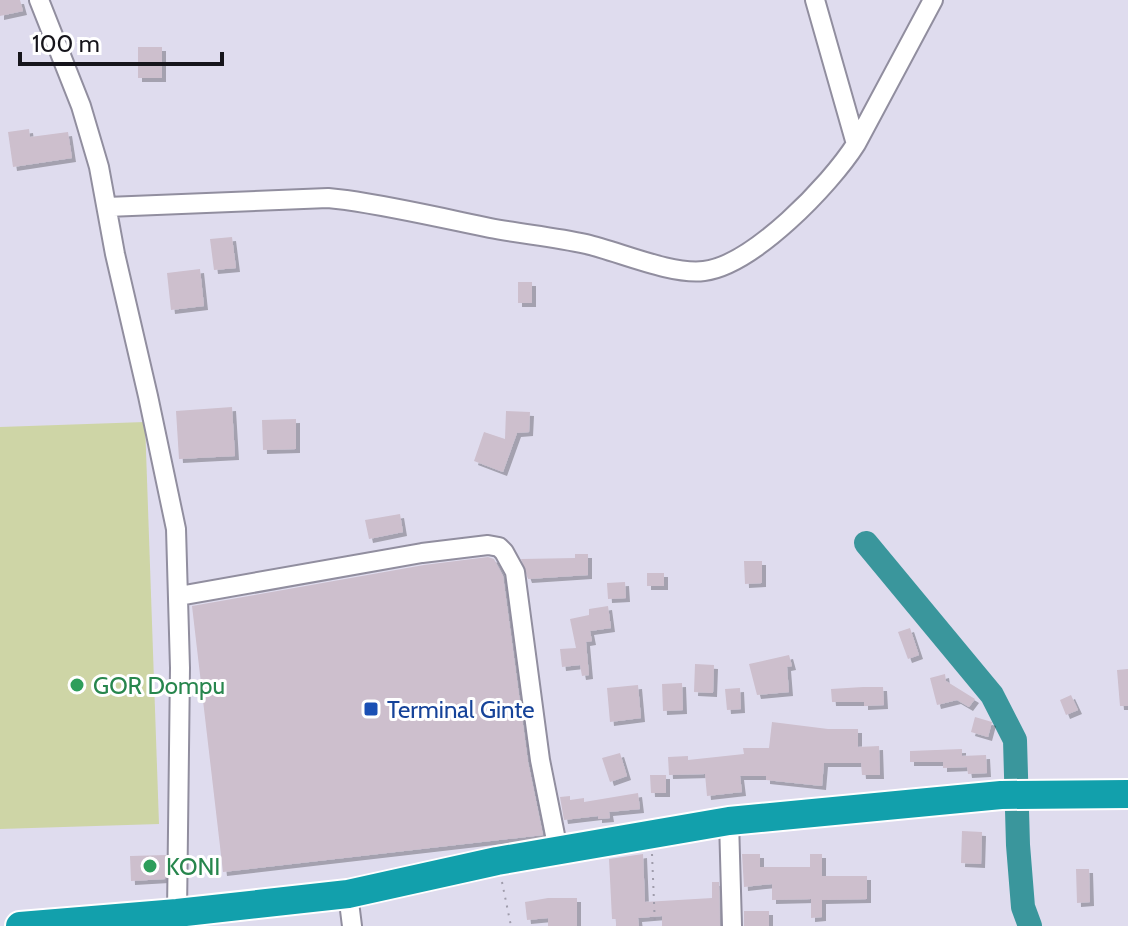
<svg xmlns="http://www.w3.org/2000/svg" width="1128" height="926" font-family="Cabin,sans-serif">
<defs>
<filter id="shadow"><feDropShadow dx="4" dy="4" stdDeviation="0" flood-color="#0004"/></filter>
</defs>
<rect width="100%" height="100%" fill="#dfdcee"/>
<path fill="#ced5a6" d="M145,422L159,824L0,829V427Z"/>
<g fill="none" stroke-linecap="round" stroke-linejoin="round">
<path stroke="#3a969c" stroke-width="24" d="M866,543L992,695L1015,740L1018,845L1023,907L1030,926"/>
</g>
<path fill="#cdbfcd" filter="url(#shadow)" d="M0,0H20L23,11L0,16Z
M138,47H162V78H138Z
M29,129L30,137L68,132L72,158L13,167L8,132Z
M232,237L236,268L214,270L210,239Z
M200,269L204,306L171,310L167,273Z
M518,282H532V303H518Z
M232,407L235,456L179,459L176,411Z
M506,411L530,412L529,432L517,433L503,472L474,461L484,432L505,439Z
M296,419V449L263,450L262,420Z
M400,514L403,532L369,539L365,520Z
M575,554H588V575L528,579L521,559L575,558Z
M488,557L494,559L503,576L528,762L543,835L223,872L192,606L424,565Z
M744,561H762V583L745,584Z
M647,573H664V586H647Z
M625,582L626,598L608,599L607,583Z
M608,606L611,628L590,631L592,641L586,642L589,675L582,676L580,665L562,667L560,649L576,648L570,619L589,615V609Z
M910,628L919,655L908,659L898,632Z
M789,655L792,666L787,667L789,692L757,695L749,664Z
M695,664L714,665L713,693L694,692Z
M1128,669V706H1120L1117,670Z
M945,674L946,681L975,699L969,707L957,700L937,705L930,678Z
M682,683L683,710L663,711L662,684Z
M638,685L641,718L610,722L607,688Z
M863,687H883L884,705L864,706V702H832L831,689Z
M740,688L741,709L727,710L725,689Z
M1071,695L1078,710L1066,715L1060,700Z
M975,717L992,722L988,737L971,732Z
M772,722L828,729H858V747L879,746L880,775H862L861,763H824L822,786L766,780V776H740L742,792L707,796L705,774L669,775L668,757L688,756V760L744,754L743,748H769Z
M962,749V756L986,755L987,773L968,774L967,767L943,768V762H910V751Z
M620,753L627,776L610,782L602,758Z
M650,775H666V793H651Z
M638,793L640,809L609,812L610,818L598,819V816L564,820L560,797L570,796V800L584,798V802Z
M962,831L982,832L981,864L961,863Z
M643,854L645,902L712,898V882H719L720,926H662V916L638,918L639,926H616V919H612L609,859Z
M742,854H760V867H810V854H822V876H867V899L822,900V917L811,918V899L772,900V884L744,887Z
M166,855L165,879L131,881L130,856Z
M1076,869H1089L1090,902L1077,903Z
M548,898H577V926H548V918L527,920L525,902Z
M744,911H769V926H744Z"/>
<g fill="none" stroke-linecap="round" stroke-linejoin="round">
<g stroke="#918e9f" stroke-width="22">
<path id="minor" d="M39,0L81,106L99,167L115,254L148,396L176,529L180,668L177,913
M856,144L933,0
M107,207L328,198L346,200C395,207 442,218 490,228C522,234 554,237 586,244C620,252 671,275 704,271C753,265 830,185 856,144L815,0
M179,596L422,553L488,545L499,547L504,552L515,572L540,760L558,850
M729,821L732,926
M348,894L352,926"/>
</g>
<g stroke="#fff" stroke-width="32">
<path id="highway" d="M20,926L177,913L348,894L497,861L729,821L1001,795L1128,794"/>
</g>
<path stroke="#9f9cab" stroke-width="2" stroke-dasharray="2 6" stroke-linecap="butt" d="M652,854L655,926
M502,882L511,926"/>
<use href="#minor" stroke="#fff" stroke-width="18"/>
<use href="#highway" stroke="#12a0ac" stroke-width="28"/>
</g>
<g fill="#2e9e5b" stroke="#fff" stroke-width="3">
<circle cx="77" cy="685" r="8"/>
<circle cx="150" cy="866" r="8"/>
</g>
<rect fill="#1a4fb4" stroke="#fff" stroke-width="3" x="363" y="701" width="16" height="16" rx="4"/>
<g text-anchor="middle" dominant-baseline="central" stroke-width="6" stroke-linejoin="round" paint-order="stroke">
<g font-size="24" fill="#27864d" stroke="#fff" text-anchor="start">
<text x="93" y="685">GOR Dompu</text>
<text x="166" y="866">KONI</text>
</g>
<g font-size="24" fill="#164399" stroke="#fff" text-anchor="start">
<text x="387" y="709">Terminal Ginte</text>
</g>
</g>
<path d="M20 52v12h202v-12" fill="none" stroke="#16151b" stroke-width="4"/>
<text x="32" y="52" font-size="24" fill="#16151b" stroke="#ffffff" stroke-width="6" paint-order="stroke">100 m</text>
</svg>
